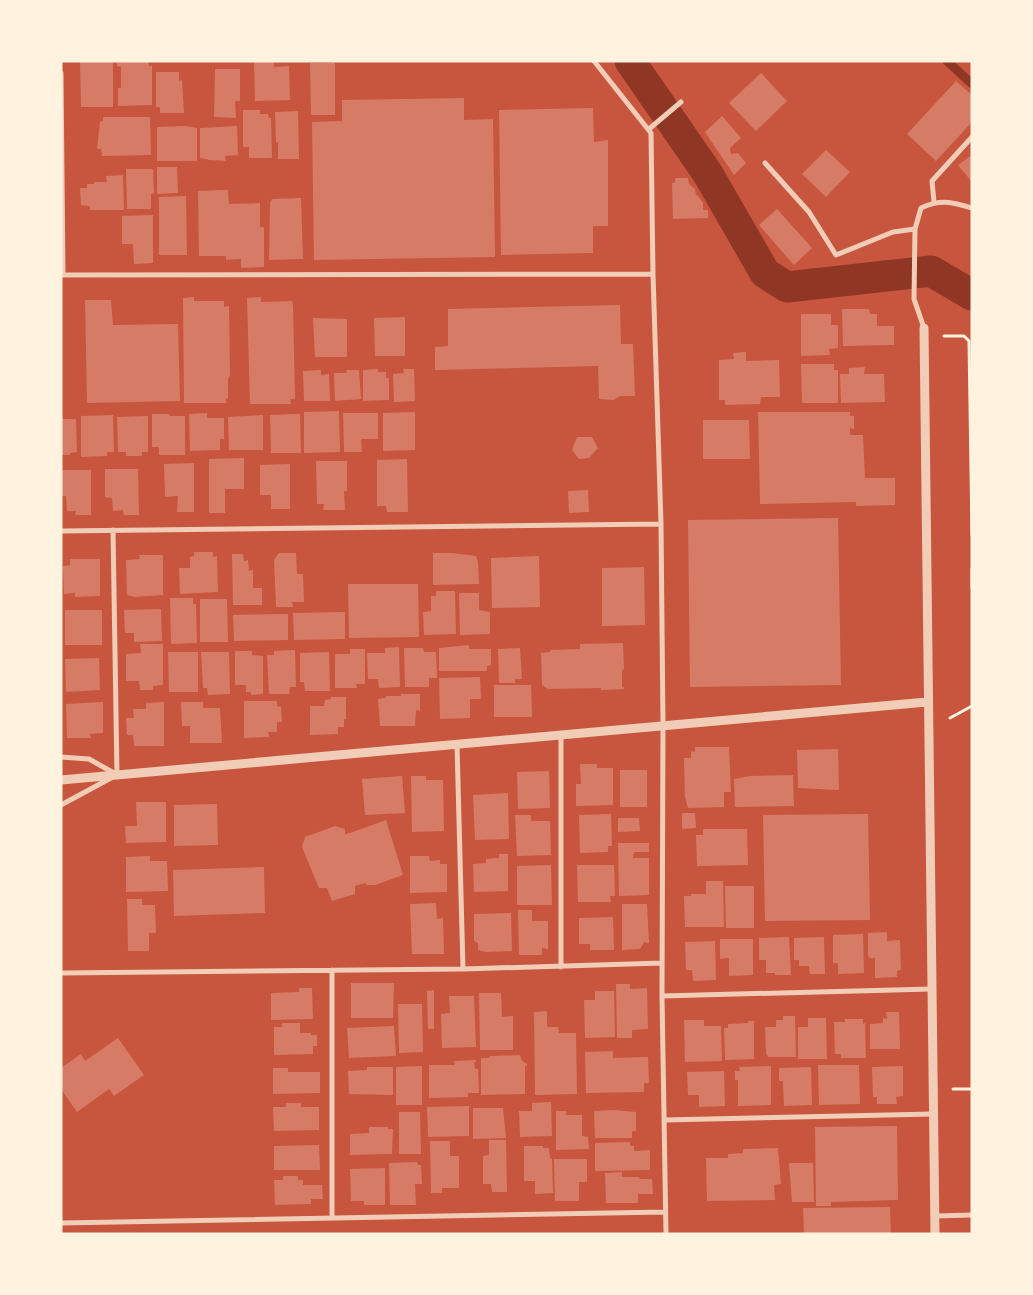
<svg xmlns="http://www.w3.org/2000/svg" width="1033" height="1295" font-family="'Public Sans',sans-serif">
<rect width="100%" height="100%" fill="#c8553d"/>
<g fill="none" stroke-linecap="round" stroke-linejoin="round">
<path stroke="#8f3625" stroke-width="9" d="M947,61L972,84"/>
<path stroke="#8f3625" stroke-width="31" d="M630,61L708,174L765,273L787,287L931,271L972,295"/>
</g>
<path fill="#d67c66" d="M80,61H113V107H81Z
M117,61H148L149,66H152V105L118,106V88H121V67L117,66Z
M254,62H274V67L289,66L290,100L255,101Z
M310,63H335V115H311Z
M215,69H240V101H235L236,118L214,117Z
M156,72H179V81L182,80L184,113H160V107H156Z
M761,73L787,101L756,131L729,103Z
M956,81L972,95V122L936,161L907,134Z
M464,98V120L493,119L495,257L314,260L312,122L342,121V100Z
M593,108L594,142L608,140V226H593V253L501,255L499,110Z
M243,110H260V114H268L269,118H271L272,158H249V147H243Z
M298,111L299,159H278V142H276L275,112Z
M722,116L741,138L730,148L731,154L738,153L746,163L734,175L705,132Z
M103,117H150L151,155L102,156L101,149H97L100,122L103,121Z
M186,126L197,128V161H157V127Z
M237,126L238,155L225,156L226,161L210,160L200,158V128Z
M826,150L850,172L826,197L802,174Z
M972,155V182L958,165Z
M157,167H177L178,193L157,194Z
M126,169H153L154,193L151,194V209H127Z
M123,175L124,210H90V206L81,205L80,188H87V184H94V182H107L106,176Z
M675,178H688L689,184L695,189L696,195L698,196L703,203V210H708V218L673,219L672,183L675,182Z
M228,190L229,204L260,203V227H264V267L241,268V259L226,260V256H199L198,191Z
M186,196L187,255H159V197Z
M301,198L303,259L269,260L270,203L272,199Z
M777,209L812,248L794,265L759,225Z
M153,215V263L134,264L133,244H122V216Z
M194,297V301H224V307L229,306L230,375L228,379V398L226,399V403H184L183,298Z
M261,297V302L292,301L293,306L295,399H290L291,404H250L247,298Z
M85,300H111L113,325L178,324L180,401L87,403Z
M620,305L621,344H633L635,396H620L614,400L599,399L598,366L435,370V347L448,346V309Z
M842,309H869L870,314H877V326H894V345L843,346Z
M801,314H831V325H838V348L829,349L830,355L801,356Z
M405,317V356H375L374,318Z
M313,318L347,319V357H315Z
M746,352V361L779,360L780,397H761L760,404L725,405V400H719V360L734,359L733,353Z
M801,364H834V370H838V403H802Z
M865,367L864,374H884L885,402L841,403L840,374H849V368Z
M378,369V372H386V378H389V400L363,401V370Z
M403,369H414L415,401L394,402L393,374L404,373Z
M321,370V375L329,374L330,401H304L303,371Z
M347,370H359L361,399L335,401L334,373H346Z
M339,411L340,452L304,453V412Z
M415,412V450L383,451V413Z
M758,412H850V416H854V429L850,428V435H863L865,478H895V505L856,506V502L760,504Z
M207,413V418H224V439H220V450L190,451L189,414Z
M343,413H378V439H361L362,452H344Z
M152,414H169L170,416H185V455H159V447H152Z
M300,414L301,453H271L270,415Z
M113,415L114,452H107V456L81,457V416Z
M263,415V450H229L228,417Z
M148,416V452H142V456H126V452H118L117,417Z
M61,419H76L77,452L70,453V455H61Z
M703,420H749L750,459H703Z
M577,437H592L598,448L589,458L579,459L572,450Z
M244,458V489H225V513H209V459Z
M407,459L408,512H387L386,506H377V460Z
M316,461H347V491H344L345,510H323L324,504H317Z
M194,463V512H177L178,496L165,497L164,464Z
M290,464V509H271V495H260V465Z
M105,469H138L139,515H124L123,510L113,511L112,498L105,497Z
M61,470H91V515H75L76,511H67L66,496H61Z
M588,490L589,512L569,513L568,491Z
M838,518L841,685L690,687L688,520Z
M194,552H213V557L217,556L218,592L180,594L179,568H190V557L194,556Z
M279,553H296L297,574H303L304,602H292L293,607H276L274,560Z
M433,553H452L476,556L478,562L479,584L433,585Z
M232,554H243L244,561L248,560L249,571L253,570V588H262V605H233Z
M139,555H163V595L135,597L127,595L126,560L140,559Z
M539,556L540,607L492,608L491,558Z
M70,559H100V596L75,597V593L64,594L63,566L70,565Z
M644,567L645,625L602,626V568Z
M348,584H418L419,637L349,638Z
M436,591H455L456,634L424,635L423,612L431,611V596H436Z
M459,593H479V610L490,612V634L460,635Z
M170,598H193V604H196L197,643L171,644Z
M200,599H227L228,642H200Z
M161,609L162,641L134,642V633H125L124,610Z
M65,610H102V645H65Z
M345,612V639L294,640L293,613Z
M288,614V640L234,641L233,615Z
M623,643L624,670L622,669V688L624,687V689L601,690V688L548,689L542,685L541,653L550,652V650L580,649V644Z
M140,644H163V685L153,686V690H140L139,681H126V654L141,653Z
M469,645V649H491V665L487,666V671H439V648Z
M399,647L400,687L379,688L378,679H368L367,653H385V648Z
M404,648H423L424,652H436L437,678H429V687H405Z
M520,648L522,679H515V683H499L498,649Z
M350,649H365V684H356L357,688H335V654H350Z
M295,650L296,687H290L289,694H269L267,655H274V651Z
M235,651H252V655L263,656V694L251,695V692H246V685H235Z
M168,652H198V692H169Z
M201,652H229L230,694L208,695L207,688H203Z
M329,652L330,691H305L304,682H300V653Z
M99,658L100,690L66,692L65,659Z
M480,677L481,699H470V718L440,719L439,678Z
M494,685H531L532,717H494Z
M401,694H420V711L416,710L415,726H380L378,699L386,698V696H401Z
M331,697H346V719H344V727H338V734L310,735V706H324L325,700L331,699Z
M244,701H277V706L281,707L282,722H277V732H268L269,737L244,738Z
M103,702V733L90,734L91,738H67L66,704Z
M164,702V746H134L133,735H127L126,718H134L133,709H146V703Z
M181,702H203V708H220L222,743H190V726H182Z
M695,747H729L731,792H724V807L688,808L685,797L684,758H691V751L695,752Z
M838,749L839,790L798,788L797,750Z
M580,764H597V768H613V805L576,806V784H581Z
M620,770H647V807H620Z
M549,771L550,808L518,809L517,772Z
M793,775L794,806L735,807L734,779L750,776Z
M402,776L405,813L365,815L362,779Z
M411,776H426V780H443L444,831L412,832Z
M508,793L509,839L475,840L473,795Z
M136,802H166V842L126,843L125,826H137Z
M217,804L218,845L174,846V805Z
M682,813H695L696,828L682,829Z
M611,814L612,846H608V852L580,853L579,815Z
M868,814L870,920L765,921L763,815Z
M515,815H531V821H550L551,855L517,856Z
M618,818H639L640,831L618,832Z
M386,820L403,875L375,885H367L365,883L355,886V894L332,901L327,888H319L302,847L305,837L335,826L345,829V834L350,833Z
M703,829H747L748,865L697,866L696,835H703Z
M618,843H649V852H634L633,858H649V895L619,896Z
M499,854H508V891L474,892L473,864L486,863V859L499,858Z
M150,856V861H167L168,891L126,892V857Z
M410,856H429L430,861L440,860V864H447V892L410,893Z
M551,865L552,905H517V866Z
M577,865H614L615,896H610L611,902H578Z
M264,867L265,913L174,916L173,870Z
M706,881H723L724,927H685L684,896H691V894H706Z
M725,886H754V928H726Z
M127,899H142V905H155L156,933H149V951H128Z
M436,903L437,919L443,918L444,954H412L410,904Z
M622,904H647L649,943L644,942L640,949L622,950Z
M518,910H532V921H548V949L542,948V955H519Z
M511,913L512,951L486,952L478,950V943L474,941V914Z
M613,917L614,950H590V944H579V918Z
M887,932V941L900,940L901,970L897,971V977L875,978V958H870L868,956V933Z
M863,934L864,973L838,974V963H833V935Z
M789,937L791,975H775V973H766V960H759V938Z
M824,937L825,974H810L809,966H799V960H794V938Z
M720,939H753V975L729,976V958L720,959Z
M715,941L716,980L693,981L692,970H686L685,942Z
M351,983H394L393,1018H351Z
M616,984H630V989L647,988L648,1029L632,1030V1038H617Z
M299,988H312L313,1019L271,1020V993L299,992Z
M434,990V1029H428L427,991Z
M595,991H614L615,1037L585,1038L584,1000H595Z
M479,993H501L502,1017L513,1016V1050H480Z
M449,996H474L476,1047L442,1048L441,1014L450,1013Z
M398,1004H422L423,1052L399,1053Z
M547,1011V1027H558L559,1033H576L577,1094L535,1095L534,1012Z
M886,1012H899L900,1049H870V1024L883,1023V1018L887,1019Z
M783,1016H795L796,1057H768L766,1053L765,1027H776V1020H783Z
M808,1018H826L827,1059H798V1027H808Z
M845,1019H863V1024L865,1023L866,1058H841V1054H835L834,1022H845Z
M684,1020H704V1026H721L722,1061L685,1062Z
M748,1021H754V1059L725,1060L724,1028H728V1024L748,1023Z
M282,1023H300V1033H311V1035H317V1046H313V1054L274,1055V1027H282Z
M394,1026L396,1056L349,1058L347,1028Z
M118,1038L144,1075L114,1096L109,1089L77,1112L61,1089V1068L81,1054L85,1061Z
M613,1051V1058L648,1057L649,1083H644V1092L586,1093L585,1052Z
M520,1055L522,1061L527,1064V1066H525V1094L481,1095V1058H489L490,1056Z
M476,1060V1062H474L475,1069H478L479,1093H468V1097L429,1098V1065H455L454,1061Z
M818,1065H859L860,1104L819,1105Z
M422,1066V1105H396V1067Z
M771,1066V1105L738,1106V1080H735V1071H740L739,1067Z
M903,1066V1096L896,1097L897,1104H877V1097H873L872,1067Z
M367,1067H393V1095L349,1094L348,1071L367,1070Z
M811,1067L812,1105L784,1106L783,1081H779V1068Z
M273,1068H288V1072H320V1093L273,1094Z
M724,1071L725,1106L699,1107V1095H688L687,1072Z
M551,1102L552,1136L520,1137L519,1111H532V1103Z
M286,1103H301V1107H319V1130L274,1131L273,1107H286Z
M469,1106V1136L428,1137L427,1107Z
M473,1108H503L506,1138L473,1139Z
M614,1110L636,1112V1131H632V1138H595L594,1111Z
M556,1111H566V1115H582V1136L588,1137L589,1149L556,1150Z
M399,1112H420L421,1154H399Z
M897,1126L898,1200L831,1202V1206H816L815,1127Z
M369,1127H388V1129H393L392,1154L350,1155V1134L369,1133Z
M489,1140H506L507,1192H492L491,1184H483V1156L489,1155Z
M430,1141H450V1156H459V1188H442V1193H431Z
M630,1142V1146H634V1151L650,1150V1170L595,1171V1143Z
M319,1145L320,1170H274V1146Z
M524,1146H543V1148H549L550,1158L552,1159L553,1193L535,1194V1181H524Z
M778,1148L781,1184L774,1185L775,1200L707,1201L706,1158H728V1154L743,1153V1149Z
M554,1159H587V1182H579V1201H555Z
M417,1162L418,1165H421L422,1184H415L416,1205H390L389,1163Z
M789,1163H813L814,1202H792Z
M385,1168V1205H364V1201H351L350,1169Z
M622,1172V1177H639L640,1179H652L653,1194H638V1203H606L605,1173Z
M283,1176H298V1180H303V1185H322L323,1199H311V1204L275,1205L274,1180H283Z
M890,1207L891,1234H804L803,1208Z"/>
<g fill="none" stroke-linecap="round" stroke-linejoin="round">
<path stroke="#fff3e0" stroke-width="3" d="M944,336H964L969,341L972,535
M972,569V588
M950,718L972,706
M953,1089H972"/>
<path stroke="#f1ccb7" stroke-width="5" d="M594,61L651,133L653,274L661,524L663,725L662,996L666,1234
M61,73L63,275
M649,129L681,102
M765,163L809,212L836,255L893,232L915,229
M934,202L932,181L972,137
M61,275L653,274
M924,328L914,299L915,229L921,208C941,199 951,202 972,208
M113,530L117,775
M61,531L661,524
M561,735V967
M457,745L463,969
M61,757L89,759L114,773
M61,805L111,778
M61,973L463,969L662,963
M662,996L931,989
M664,1120L933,1114
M935,1216L972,1215
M332,1218V970
M61,1223L665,1212"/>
<path stroke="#f1ccb7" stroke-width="9" d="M924,328L935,1234
M61,780L927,702"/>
</g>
<rect width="1033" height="1295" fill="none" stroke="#fff3e0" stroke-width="125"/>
</svg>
